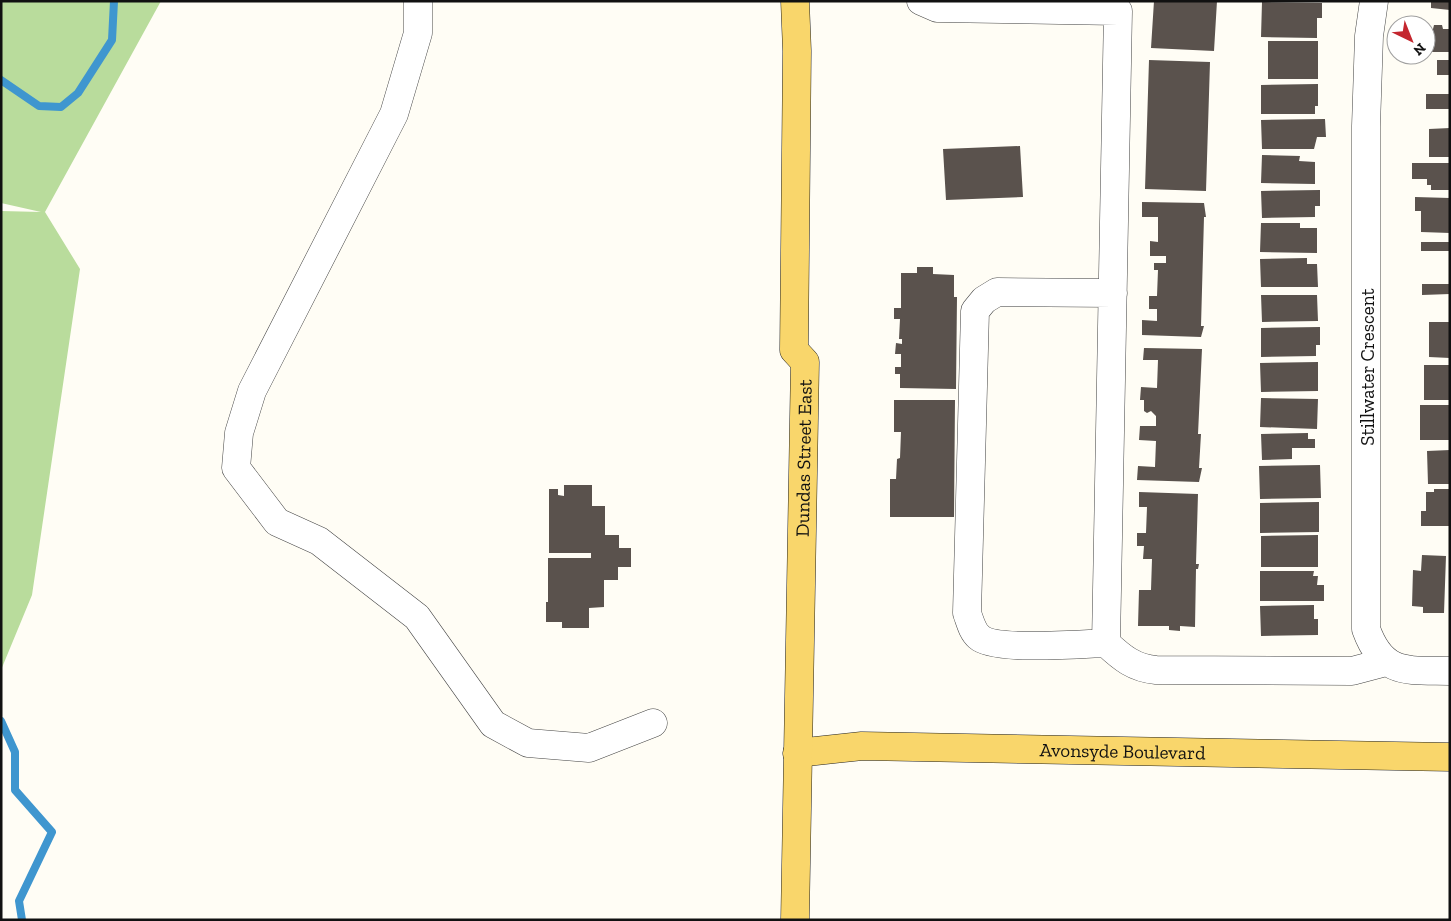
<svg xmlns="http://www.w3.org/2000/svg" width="1451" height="921" font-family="'Zilla Slab',serif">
<rect width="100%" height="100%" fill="#fffdf5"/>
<path fill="#b9dc9c" d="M1,1H161L45,212L80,269L32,595L1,670V211L41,212L1,203Z"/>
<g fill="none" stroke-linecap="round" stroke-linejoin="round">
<path stroke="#3f96cf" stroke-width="8" d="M1,80L39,106L61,107L78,93L112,40L114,1
M1,721L15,752V790L52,832L19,901L22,920"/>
</g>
<path fill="#5a524d" d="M1154,1H1217L1214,51L1151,48Z
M1431,1H1450V10L1431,8Z
M1262,2L1322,3V18H1317V38L1261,37Z
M1434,25H1442L1443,29H1450V52H1429V29H1433Z
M1268,41H1318V79H1268Z
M1149,60L1210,62L1206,191L1145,189Z
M1437,60H1450V75H1437Z
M1318,84V106H1315V114H1261V85Z
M1426,94H1450V109H1426Z
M1325,119L1326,137H1317L1314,149H1262L1261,120Z
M1450,128V157H1429V129Z
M1020,146L1023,197L946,200L943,149Z
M1262,155L1300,156L1299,161L1315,162V184L1261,183Z
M1412,163H1450V190H1431V185H1427V179H1412Z
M1320,190V206H1315V217L1262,218L1261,191Z
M1415,197L1450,198V233L1421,232V211H1415Z
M1142,202L1204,203L1206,217H1204L1201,326H1204L1201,337L1142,335V320L1157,321V309H1149V296H1157L1158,270H1154V263H1166V256H1150V241L1158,242V217H1142Z
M1261,223H1300V228H1317V253L1260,252Z
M1421,242H1450V251H1421Z
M1307,258V264H1317L1318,287H1261L1260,259Z
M917,267H933V274L954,275V297H957L956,389L900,388V374H895V367H901V354H895L896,343L902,344V339H899L900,319H894V308H901V273H917Z
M1422,284H1450V294L1422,295Z
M1261,295H1317L1318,321L1262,322Z
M1429,322H1450V358L1429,357Z
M1320,327V345H1316V356L1261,357V328Z
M1144,348L1202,349L1198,434H1201L1199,468H1202L1199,482L1137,480L1138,466L1155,467L1156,441L1139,440L1140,426H1156V416L1151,411L1147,413L1144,411V400H1140L1141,387L1157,388L1158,360H1143Z
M1318,362V391L1261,392L1260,363Z
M1424,365H1450V400H1424Z
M1261,398L1318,399L1317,429L1260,427Z
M894,400H955L954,517H890V479H896L897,459L900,458L901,432H894Z
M1420,405H1450V440H1420Z
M1308,433V439H1315V448H1292V459L1262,460L1261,434Z
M1450,450V484H1428L1427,451Z
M1320,465L1321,498L1260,499L1259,466Z
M564,485H592V506H605V535H619V548H631V567H618V580H604V607L589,608V628H562V622H546V602H548V558H591V553H549V489H558V495L564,496Z
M1434,489H1450V526H1421V511H1426V492H1434Z
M1139,492L1198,494L1196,564H1199L1198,569H1196L1195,627L1180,626V631L1169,630V626H1138L1139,590H1151L1152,559H1143L1144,546H1137V533H1146L1147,507H1139Z
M1319,502V532L1260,533V503Z
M1318,535V567H1261V536Z
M1422,555L1446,556L1444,613H1423V607L1412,606L1413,570L1421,571Z
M1260,571H1314L1313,576H1318L1317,585H1324V601H1260Z
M1314,605V619H1318V635L1261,636L1260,606Z"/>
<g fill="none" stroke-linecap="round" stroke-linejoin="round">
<g stroke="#444" stroke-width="29">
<path id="minor" d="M418,1V33L394,114L252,391L239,433L236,468L277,522L319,541L417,617L493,724L528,743L589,748L653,723
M921,1L937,8L1118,11L1106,643C1082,644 994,651 979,637C972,631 970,621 967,613L975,311L984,300L997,292L1113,293
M1374,1L1369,36L1366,126V629C1383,676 1407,670 1450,671
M1106,643C1122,658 1134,668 1156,670L1352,671L1386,662"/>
</g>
<g stroke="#222" stroke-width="29">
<g id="major">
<path id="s1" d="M797,753L862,746L1450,757"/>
<path id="s2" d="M795,920L805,362L794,350L797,51L795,1"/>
</g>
</g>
<use href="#minor" stroke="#fff" stroke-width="28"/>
<use href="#major" stroke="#f9d66b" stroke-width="28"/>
</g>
<g text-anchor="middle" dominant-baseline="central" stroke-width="5" stroke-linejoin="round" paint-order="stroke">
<g font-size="19" fill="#111" stroke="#fff">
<text transform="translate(1367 367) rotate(-90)">Stillwater Crescent</text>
<text stroke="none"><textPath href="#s2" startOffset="462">Dundas Street East</textPath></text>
<text stroke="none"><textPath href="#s1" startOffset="326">Avonsyde Boulevard</textPath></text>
</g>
</g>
<rect width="1451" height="921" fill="none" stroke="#111111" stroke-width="5"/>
<g transform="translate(1411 40) rotate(137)"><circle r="24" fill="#ffffff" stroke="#a0a0a0"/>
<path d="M0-4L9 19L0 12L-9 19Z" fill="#c4262e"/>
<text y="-8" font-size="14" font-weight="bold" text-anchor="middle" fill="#111111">N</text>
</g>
</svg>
